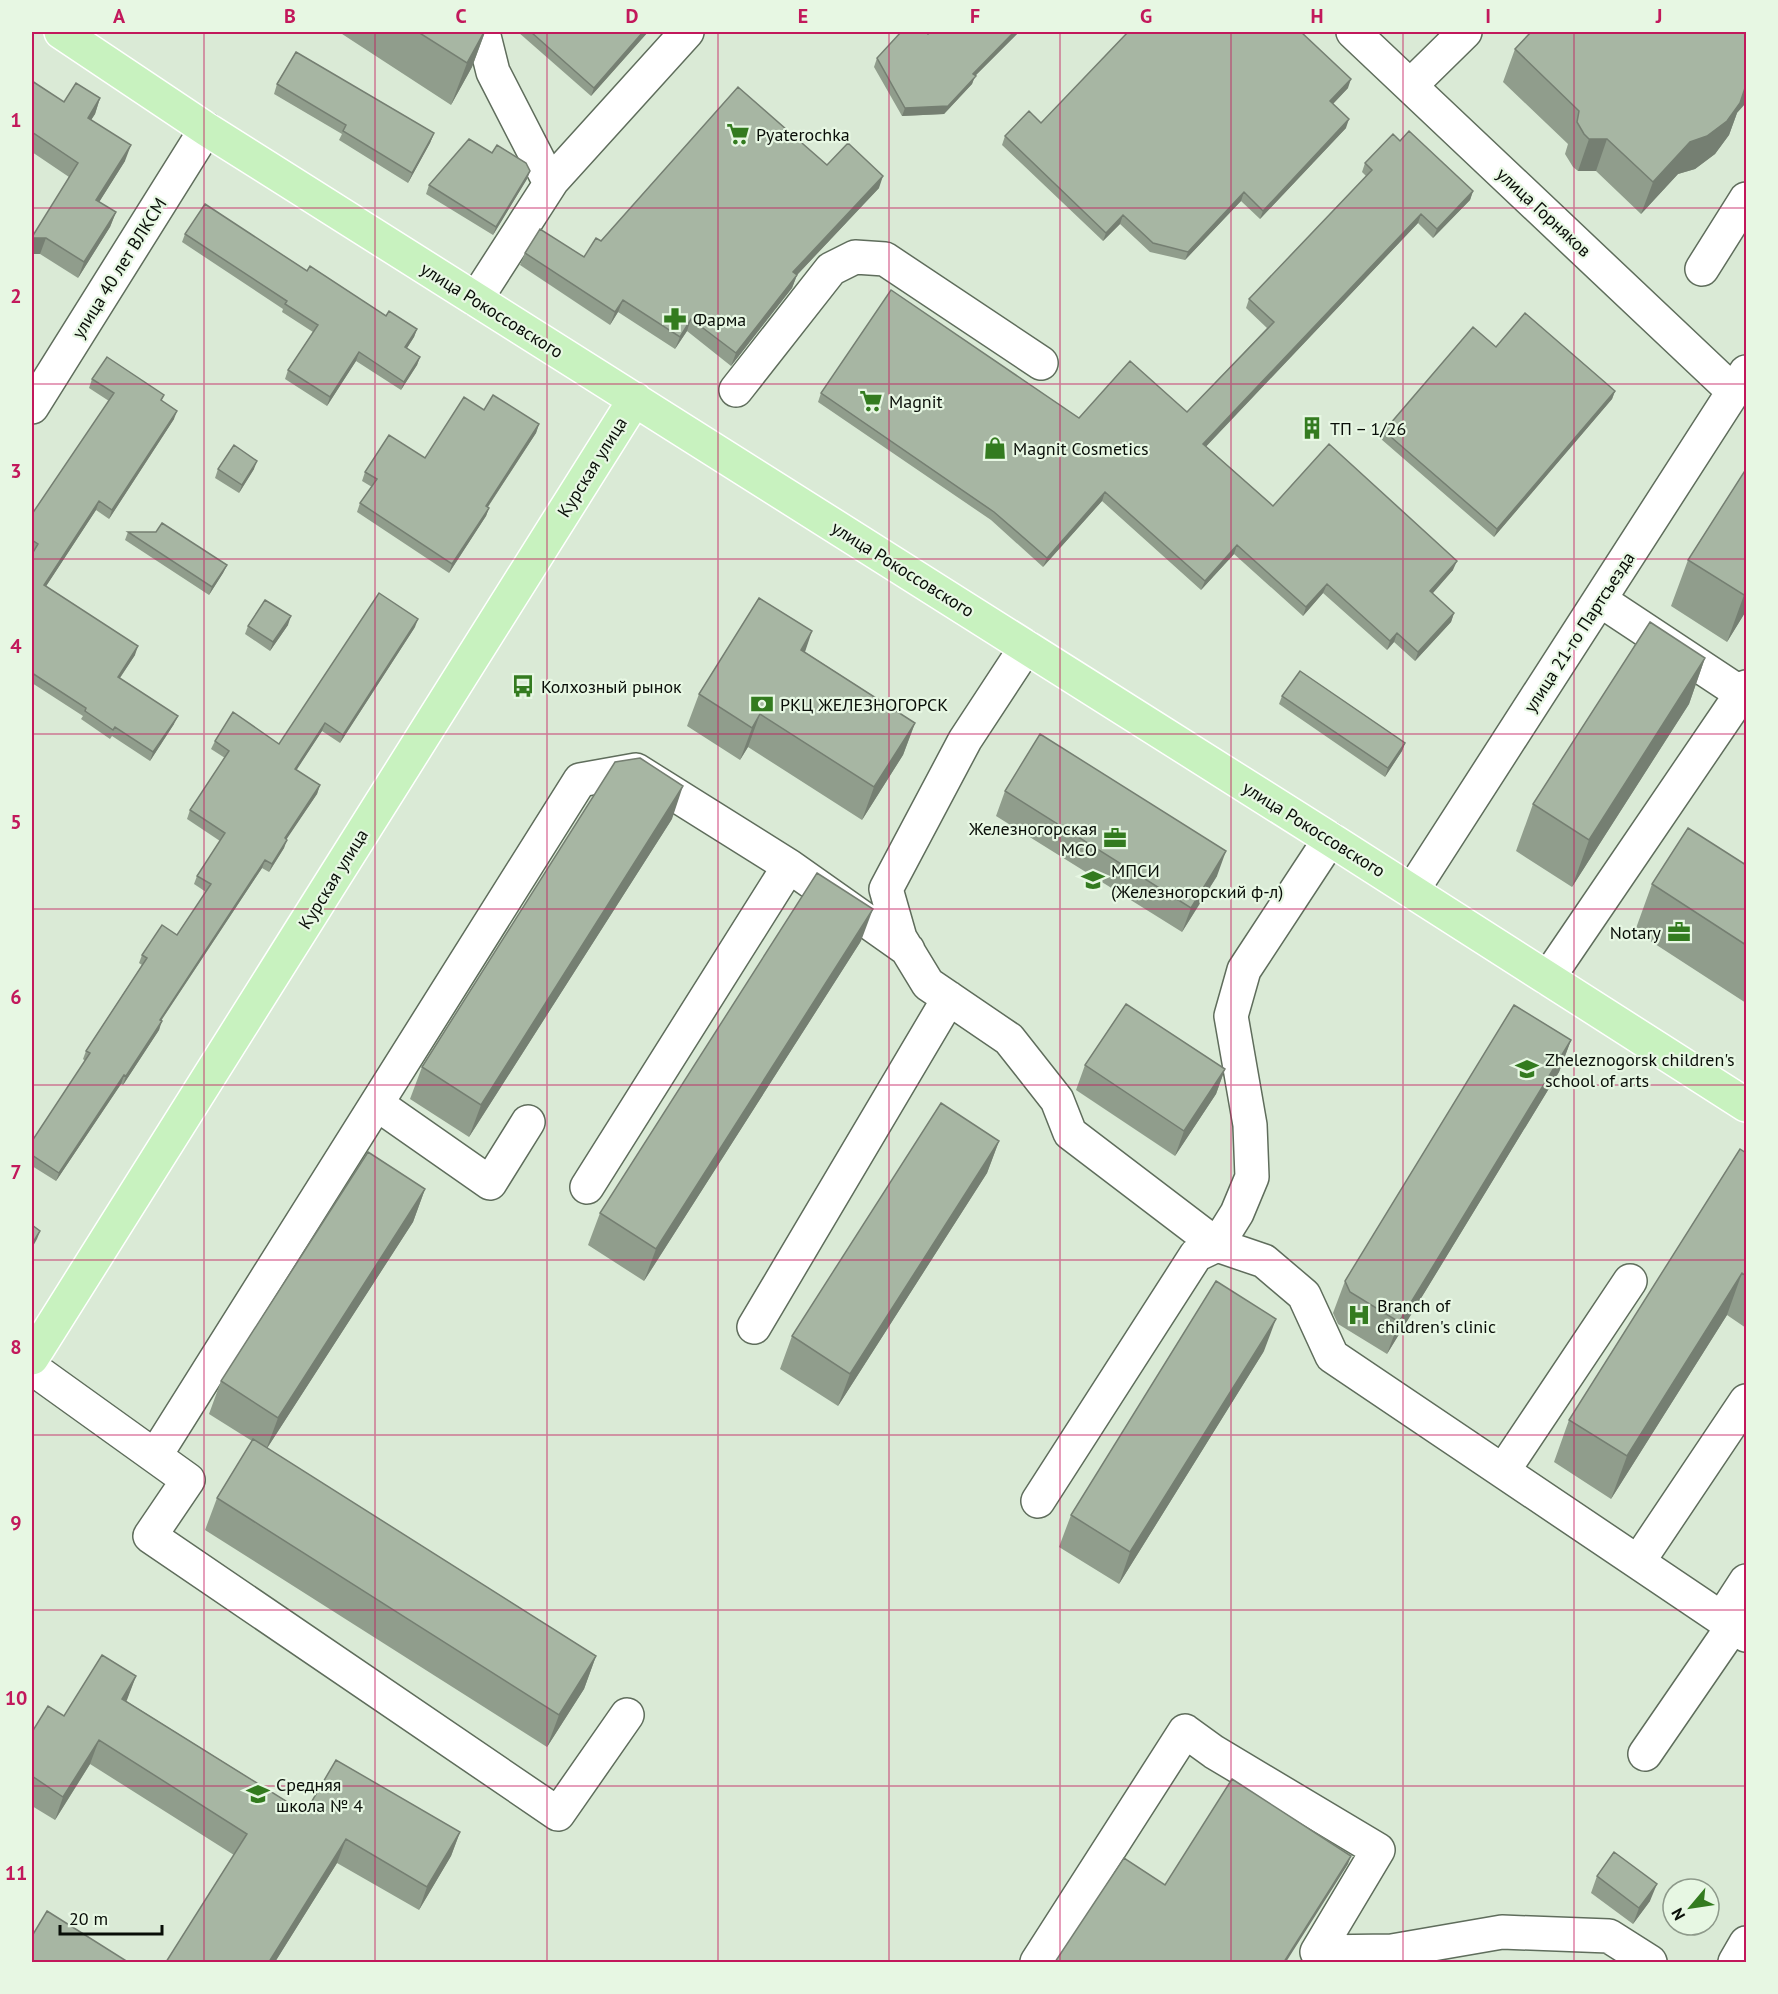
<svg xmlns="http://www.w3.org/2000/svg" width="1778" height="1994" font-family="'PT Sans',sans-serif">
<rect width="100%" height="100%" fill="#daead6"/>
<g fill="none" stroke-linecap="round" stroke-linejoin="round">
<g stroke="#5f6d5c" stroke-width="36">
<path id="minor" d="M483,32L493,72L550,183
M1353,32L1734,392
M1410,86L1465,32
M1702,269L1746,199
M476,299L552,181L687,32
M736,390L831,269L855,257L885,259L1041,363
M32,407L206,129
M1600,600L1742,694
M1026,647L965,740L886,889L900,938L928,984L1009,1039L1057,1100L1070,1133L1217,1245L1196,1255L1038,1501
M1330,839L1244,970L1231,1016L1250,1125L1252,1177L1237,1213L1217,1245L1264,1261L1304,1295L1332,1356L1746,1635
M789,866L908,950
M1412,891L1746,372
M1548,978L1746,687
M377,1104L490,1183L528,1122
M754,1327L949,998
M32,1368L188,1480L150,1536L558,1814L627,1715
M155,1456L580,780L636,770L789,866L587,1187
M1503,1471L1630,1281
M1638,1562L1746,1401
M1722,1618L1746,1581
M1645,1754L1733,1626
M1037,1962L1185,1731L1214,1752L1378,1850L1317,1952L1392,1951L1502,1932L1609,1936L1650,1962
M1735,1962L1746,1943"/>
</g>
<g stroke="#fff" stroke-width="36">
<path id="major" d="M61,32L206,129L1330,839L1746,1105
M32,1358L635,399"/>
</g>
<use href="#minor" stroke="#fff" stroke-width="33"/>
<use href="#major" stroke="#c8f2bf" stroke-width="33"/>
</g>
<path fill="#909d8c" d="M339,32H485L472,67L451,105Z
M518,32H648L591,96Z
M931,32H1019L975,76L972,84L944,114L902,116L874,67L877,58L928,34Z
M1515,49L1737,113L1729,135L1715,154L1695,169L1678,174L1641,214L1596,171H1578L1573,167L1565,154L1568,144L1503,82Z
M32,81L64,102L100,98L95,114L91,120L125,161L99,202L116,212L110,227L78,278L40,254H32L69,177L32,152Z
M277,84L434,133L430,143L408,183L339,140L342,134L274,94Z
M1348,88L1333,104L1346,128L1260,219L1241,201L1185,260L1150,252L1120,224L1103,241L1002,145L1005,136L1041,123Z
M1400,141L1473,191L1470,200L1433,238L1418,223L1206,446L1273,506L1453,570L1432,593L1454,613L1451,622L1415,661L1394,642L1387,650L1323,593L1303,616L1234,554L1201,590L1102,501L1043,567L991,520L818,402L821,393L1079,418L1187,412L1267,328L1246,308L1249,299L1366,176L1362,172L1365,163Z
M492,153L530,171L527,179L493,235L426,194L429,185Z
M827,165L879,188L797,275L792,288L731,366L687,331L675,349L618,312L610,325L520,265L525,253L584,257L601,241Z
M185,234L307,271L386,316L417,329L414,337L407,348L420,357L417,365L401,390L356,361L327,406L285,379L288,370L313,332L282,312L283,309L182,242Z
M1496,347L1615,391L1612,399L1494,537L1381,439L1384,431Z
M92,379L162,401L174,419L109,519L96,510L46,586L135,655L120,678L174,724L150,761L112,736L110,739L81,719L83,716L32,683V554L33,552L32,551V514L109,401L89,388Z
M484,410L539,424L536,433L488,507L489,508L486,516L449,573L357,512L360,503L372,487L362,481L365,472L425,458Z
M218,469H254L239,493L215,478Z
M1746,469V611L1727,642L1671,606L1688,560Z
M128,532L227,565L223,573L209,595L125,540Z
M288,625L270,651L245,634L248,626Z
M415,627L340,743L322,731L296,770L320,785L317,794L286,839L284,848L269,872L262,868L161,1021L159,1030L123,1085L121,1084L56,1181L32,1166V1141L85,1061L83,1059L86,1051L142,965L139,963L142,955L177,935L206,892L194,884L197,876L220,841L187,819L190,810L225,758L211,749L215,741L279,744Z
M805,652L915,723L903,755L862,820L748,747L740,760L687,726L699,694Z
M1705,658L1689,704L1572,887L1516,851L1533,804Z
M1282,696L1405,743L1402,751L1385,777L1279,704Z
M1005,791L1217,876L1182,932L996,816Z
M672,819L469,1137L410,1099L422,1067Z
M1746,865V1003L1635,931L1652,884Z
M861,941L644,1281L588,1245L600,1213Z
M1571,1040L1559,1072L1387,1354L1338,1324L1333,1313L1345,1281Z
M1085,1065L1225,1069L1216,1094L1175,1156L1076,1090Z
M999,1141L987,1173L838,1406L780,1369L792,1336Z
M1746,1153V1328L1727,1315L1611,1499L1554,1462L1569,1420Z
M425,1189L413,1222L267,1448L596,1656L584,1689L547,1747L205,1530L217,1498L252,1441L209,1414L221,1381Z
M1264,1351L1119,1584L1059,1547L1071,1515Z
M136,1676L126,1701L305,1813L460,1832L451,1856L419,1910L337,1863L275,1962H166L234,1855L90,1764L55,1820L32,1806V1732L64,1716Z
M1597,1876L1650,1901L1633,1924L1591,1893Z"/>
<path fill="#757f72" d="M484,32H485L472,67L451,105L467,63Z
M643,32H648L591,96L594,88Z
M1014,32H1019L975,76L972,84L944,114L902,116L905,108L973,74Z
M1351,79L1348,88L1327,110L1330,101Z
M1746,85V103L1737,113L1729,135L1715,154L1695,169L1678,174L1641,214L1653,182L1690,142Z
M100,98L95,114L82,134L88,118Z
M1349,119L1346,128L1260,219L1263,211Z
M434,133L430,143L408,183L412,173Z
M1589,139H1607L1596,171H1578Z
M131,145L125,161L91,215L96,200Z
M530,171L527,179L493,235L496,227Z
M883,176L879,188L797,275L792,288L731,366L736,353L793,272Z
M1473,191L1470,200L1433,238L1437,229Z
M1244,192L1241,201L1185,260L1188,252Z
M116,212L110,227L78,278L84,262Z
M1421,214L1418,223L1200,453L1203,444Z
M1123,215L1120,224L1103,241L1106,233Z
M32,238H46L40,254H32Z
M623,300L618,312L610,325L615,312Z
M691,319L687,331L675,349L680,337Z
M417,329L414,337L402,356L405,347Z
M359,352L356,361L327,406L330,397Z
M420,357L417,365L401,390L404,382Z
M1615,391L1612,399L1494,537L1497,529Z
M177,411L174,419L109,519L112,510Z
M539,424L536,433L483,514L486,506Z
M257,461L254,469L239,493L242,485Z
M1105,492L1102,501L1043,567L1047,558Z
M99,501L96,510L41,594L44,585Z
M489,508L486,516L449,573L452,564Z
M1237,545L1234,554L1201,590L1205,581Z
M1457,561L1453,570L1427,600L1430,591Z
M227,565L223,573L209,595L212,587Z
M1327,584L1323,593L1303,616L1306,607Z
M1746,591V611L1727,642L1744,595Z
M1454,613L1451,622L1415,661L1418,652Z
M291,616L288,625L270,651L273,642Z
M418,619L415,627L340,743L343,735Z
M812,631L801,664V650Z
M1397,633L1394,642L1387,650L1390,641Z
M138,646L135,655L115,685L118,677Z
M1705,658L1689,704L1572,887L1589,840Z
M760,714L748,747L740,760L752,728Z
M178,716L174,724L150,761L153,752Z
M325,723L322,731L292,777L295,769Z
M915,723L903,755L862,820L874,787Z
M1405,743L1402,751L1385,777L1388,768Z
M320,785L317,794L282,846L285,838Z
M683,786L672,819L469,1137L481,1105Z
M287,840L284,848L269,872L272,864Z
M1226,851L1217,876L1182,932L1191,908Z
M265,860L262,868L156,1028L160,1020Z
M873,909L861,941L644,1281L656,1249Z
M162,1021L159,1030L123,1085L126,1076Z
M1571,1040L1559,1072L1387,1354L1399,1322Z
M1225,1069L1216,1094L1175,1156L1184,1131Z
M124,1075L121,1084L56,1181L59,1173Z
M999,1141L987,1173L838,1406L850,1374Z
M425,1189L413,1222L266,1450L278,1418Z
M40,1231L37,1239L32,1248V1244Z
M1742,1273L1727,1315L1611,1499L1627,1456Z
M1276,1319L1264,1351L1119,1584L1130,1552Z
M596,1656L584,1689L547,1747L559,1715Z
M136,1676L127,1700L113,1722L122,1699Z
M99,1740L90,1764L55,1820L63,1797Z
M460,1832L451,1856L419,1910L427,1887Z
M346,1839L337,1863L275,1962H269Z
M1351,1856L1348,1864L1286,1962H1284Z
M1657,1884L1650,1901L1633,1924L1639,1908Z"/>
<path fill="#a7b6a3" stroke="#757f72" stroke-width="1.5" d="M418,32H484L467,63Z
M531,32H643L594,88Z
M901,32H926L928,34L931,32H1014L973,74L976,76L948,106L905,108L877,58Z
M1128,32H1301L1351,79L1330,101L1349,119L1263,211L1244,192L1188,252L1153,243L1123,215L1106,233L1005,136L1029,111L1041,123Z
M1531,32H1746V85L1740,103L1727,121L1707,136L1690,142L1653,182L1607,139H1589L1584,134L1577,122L1579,111L1515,49Z
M296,52L434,133L412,173L343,131L346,125L277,84Z
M32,81L64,102L76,83L100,98L88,118L131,145L96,200L116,212L84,262L46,238H32V237L78,163L32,132Z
M738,87L827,165L848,143L883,176L793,272L797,275L736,353L691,319L680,337L623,300L615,312L525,253L540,229L584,257L596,238L601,241Z
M1409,131L1473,191L1437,229L1421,214L1203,444L1273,506L1329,444L1457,561L1430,591L1454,613L1418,652L1397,633L1390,641L1327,584L1306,607L1237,545L1205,581L1105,492L1047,558L994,512L821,393L891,290L1079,418L1130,361L1187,412L1274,322L1249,299L1372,170L1365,163L1393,134L1400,141Z
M469,139L492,153L497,145L526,163L530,171L496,227L429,185Z
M205,204L307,271L310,266L386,316L389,311L417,329L405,347L420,357L404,382L359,352L330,397L288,370L318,325L285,304L287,301L185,234Z
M1525,313L1615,391L1497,529L1384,431L1473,327L1496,347Z
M107,357L164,395L161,400L177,411L112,510L99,501L44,585L138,646L118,677L178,716L153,752L115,727L113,730L85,711L86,708L32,673V554L38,544L32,540V514L114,393L92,379Z
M493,395L539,424L486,506L489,508L452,564L360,503L377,479L365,472L389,435L425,458L464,397L484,410Z
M234,445L257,461L242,485L218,469Z
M1746,469V591L1744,595L1688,560Z
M162,523L227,565L212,587L128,532H156Z
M379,593L418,619L343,735L325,723L295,769L320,785L285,838L287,840L272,864L265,860L160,1020L162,1021L126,1076L124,1075L59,1173L32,1155V1141L90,1053L86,1051L147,958L142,955L162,925L177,935L211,884L197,876L225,833L190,810L229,751L215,741L233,712L279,744Z
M759,598L812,631L801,650L915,723L874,787L760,714L752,728L699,694Z
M265,600L291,616L273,642L248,626Z
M1650,622L1705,658L1589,840L1533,804Z
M1300,671L1405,743L1388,768L1282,696Z
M1040,734L1226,851L1191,908L1005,791Z
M640,758L683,786L481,1105L422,1067L615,762Z
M1688,828L1746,865V945L1652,884Z
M817,873L873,909L656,1249L600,1213Z
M1126,1004L1225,1069L1184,1131L1085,1065Z
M1514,1005L1571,1040L1399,1322L1350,1292L1345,1281Z
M941,1103L999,1141L850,1374L792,1336Z
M1740,1149L1746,1153V1276L1742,1273L1627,1456L1569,1420Z
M368,1152L425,1189L278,1418L221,1381Z
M32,1225L40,1231L32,1244Z
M1216,1281L1276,1319L1130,1552L1071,1515Z
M253,1439L596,1656L559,1715L217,1498Z
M102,1655L136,1676L122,1699L305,1813L336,1760L460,1832L427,1887L346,1839L269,1962H166L247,1834L99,1740L63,1797L32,1776V1732L48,1706L64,1716Z
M1232,1779L1351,1856L1284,1962H1055L1124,1858L1165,1885Z
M1614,1852L1657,1884L1639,1908L1597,1876Z
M47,1911L128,1962H32V1936Z"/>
<path fill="none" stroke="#c2185b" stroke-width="1.5" stroke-opacity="0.55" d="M204,32V1962M375,32V1962M547,32V1962M718,32V1962M889,32V1962M1060,32V1962M1231,32V1962M1403,32V1962M1574,32V1962M32,208H1746M32,384H1746M32,559H1746M32,734H1746M32,909H1746M32,1085H1746M32,1260H1746M32,1435H1746M32,1610H1746M32,1786H1746"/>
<defs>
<g id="supermarket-bare" transform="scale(1.8)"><path d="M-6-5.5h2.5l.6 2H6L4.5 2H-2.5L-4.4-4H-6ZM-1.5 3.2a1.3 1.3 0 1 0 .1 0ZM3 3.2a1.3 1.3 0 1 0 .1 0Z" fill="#337b1f" stroke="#e7f7e3" stroke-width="2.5" paint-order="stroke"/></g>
<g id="pharmacy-bare" transform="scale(1.8)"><path d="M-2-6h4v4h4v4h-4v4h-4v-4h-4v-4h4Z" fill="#337b1f" stroke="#e7f7e3" stroke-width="2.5" paint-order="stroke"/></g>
<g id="building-bare" transform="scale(1.8)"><path d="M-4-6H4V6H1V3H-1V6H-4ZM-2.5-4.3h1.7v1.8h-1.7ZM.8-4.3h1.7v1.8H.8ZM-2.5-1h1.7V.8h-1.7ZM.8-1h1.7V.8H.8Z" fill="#337b1f" stroke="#e7f7e3" stroke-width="2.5" paint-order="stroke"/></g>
<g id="shop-bare" transform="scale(1.8)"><path d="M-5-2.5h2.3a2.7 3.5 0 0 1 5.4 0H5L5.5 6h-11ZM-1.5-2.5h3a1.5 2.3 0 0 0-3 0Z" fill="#337b1f" stroke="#e7f7e3" stroke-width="2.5" paint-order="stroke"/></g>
<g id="bus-bare" transform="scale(1.8)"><path d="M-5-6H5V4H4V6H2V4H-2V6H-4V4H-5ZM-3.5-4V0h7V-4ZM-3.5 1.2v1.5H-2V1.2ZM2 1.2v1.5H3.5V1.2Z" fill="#337b1f" stroke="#e7f7e3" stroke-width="2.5" paint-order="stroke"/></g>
<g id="bank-bare" transform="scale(1.8)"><path d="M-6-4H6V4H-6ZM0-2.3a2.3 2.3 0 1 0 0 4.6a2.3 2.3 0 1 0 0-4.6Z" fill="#337b1f" stroke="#e7f7e3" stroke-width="2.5" paint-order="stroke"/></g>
<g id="office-bare" transform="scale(1.8)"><path d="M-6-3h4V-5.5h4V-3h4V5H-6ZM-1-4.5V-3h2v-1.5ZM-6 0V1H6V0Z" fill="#337b1f" stroke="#e7f7e3" stroke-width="2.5" paint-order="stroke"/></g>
<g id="university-bare" transform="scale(1.8)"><path d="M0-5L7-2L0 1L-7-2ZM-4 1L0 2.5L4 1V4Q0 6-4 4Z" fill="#337b1f" stroke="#e7f7e3" stroke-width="2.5" paint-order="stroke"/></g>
<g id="school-bare" transform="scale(1.8)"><path d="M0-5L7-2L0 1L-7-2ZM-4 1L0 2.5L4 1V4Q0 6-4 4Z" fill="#337b1f" stroke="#e7f7e3" stroke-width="2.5" paint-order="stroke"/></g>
<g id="hospital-bare" transform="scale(1.8)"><path d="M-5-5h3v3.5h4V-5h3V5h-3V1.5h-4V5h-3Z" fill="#337b1f" stroke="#e7f7e3" stroke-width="2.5" paint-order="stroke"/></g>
</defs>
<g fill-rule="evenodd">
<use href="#supermarket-bare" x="738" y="134"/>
<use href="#pharmacy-bare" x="675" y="319"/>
<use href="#supermarket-bare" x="871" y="401"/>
<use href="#building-bare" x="1312" y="428"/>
<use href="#shop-bare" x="995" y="448"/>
<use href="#bus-bare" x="523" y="686"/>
<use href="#bank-bare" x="762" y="704"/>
<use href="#office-bare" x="1115" y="838"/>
<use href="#university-bare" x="1093" y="880"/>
<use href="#office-bare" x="1679" y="932"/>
<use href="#school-bare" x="1527" y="1069"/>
<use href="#hospital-bare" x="1359" y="1315"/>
<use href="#school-bare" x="258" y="1794"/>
</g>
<g text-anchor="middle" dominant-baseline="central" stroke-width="4.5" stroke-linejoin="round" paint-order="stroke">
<g font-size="18" fill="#090e08" stroke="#e7f7e3" text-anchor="start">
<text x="756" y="134">Pyaterochka</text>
<text x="693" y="319">Фарма</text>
<text x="889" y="401">Magnit</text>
<text x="1330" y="428">ТП – 1/26</text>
<text x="1013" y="448">Magnit Cosmetics</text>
<text x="541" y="686">Колхозный рынок</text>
<text x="780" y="704">РКЦ ЖЕЛЕЗНОГОРСК</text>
<text x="1097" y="828" text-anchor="end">Железногорская<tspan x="1097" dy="21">МСО</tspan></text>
<text x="1111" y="870">МПСИ<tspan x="1111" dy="21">(Железногорский ф-л)</tspan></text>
<text x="1661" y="932" text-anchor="end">Notary</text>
<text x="1545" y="1059">Zheleznogorsk children's<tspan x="1545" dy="21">school of arts</tspan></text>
<text x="1377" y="1305">Branch of<tspan x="1377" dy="21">children's clinic</tspan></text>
<text x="276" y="1784">Средняя<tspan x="276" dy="21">школа № 4</tspan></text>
</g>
<g font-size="18" fill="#090e08" stroke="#e7f7e3">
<text transform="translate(1544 212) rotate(43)">улица Горняков</text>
<text transform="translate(119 268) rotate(-58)">улица 40 лет ВЛКСМ</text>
<text transform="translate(492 310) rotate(32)">улица Рокоссовского</text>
<text transform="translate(592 467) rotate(-58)">Курская улица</text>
<text transform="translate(903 569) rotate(32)">улица Рокоссовского</text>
<text transform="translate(1579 632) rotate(-57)">улица 21-го Партсъезда</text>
<text transform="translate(1314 829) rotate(32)">улица Рокоссовского</text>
<text transform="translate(333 879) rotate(-58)">Курская улица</text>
</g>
</g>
<rect width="1778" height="1994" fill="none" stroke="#e7f7e3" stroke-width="66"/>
<g transform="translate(1691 1907) rotate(241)"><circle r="28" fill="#e7f7e3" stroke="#8e9a8b" stroke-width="1.5"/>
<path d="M0-4.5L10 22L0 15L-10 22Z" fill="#337b1f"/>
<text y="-9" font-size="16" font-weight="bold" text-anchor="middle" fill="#090e08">N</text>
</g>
<path d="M60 1925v9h102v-9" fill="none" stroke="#090e08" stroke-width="3"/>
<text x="69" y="1925" font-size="18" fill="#090e08" stroke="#e7f7e3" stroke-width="4.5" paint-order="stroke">20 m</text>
<rect x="33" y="33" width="1712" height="1928" fill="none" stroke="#c2185b" stroke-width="2"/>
<g font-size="20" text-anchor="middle" font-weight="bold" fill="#c2185b">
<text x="119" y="23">A</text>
<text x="290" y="23">B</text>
<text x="461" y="23">C</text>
<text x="632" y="23">D</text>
<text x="803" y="23">E</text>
<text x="975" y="23">F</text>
<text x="1146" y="23">G</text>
<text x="1317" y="23">H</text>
<text x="1488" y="23">I</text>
<text x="1659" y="23">J</text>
<text x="16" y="127">1</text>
<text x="16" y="303">2</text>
<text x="16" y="478">3</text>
<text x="16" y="653">4</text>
<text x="16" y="829">5</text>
<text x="16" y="1004">6</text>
<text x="16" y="1179">7</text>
<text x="16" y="1354">8</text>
<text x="16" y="1530">9</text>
<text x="16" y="1705">10</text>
<text x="16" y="1880">11</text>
</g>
</svg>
